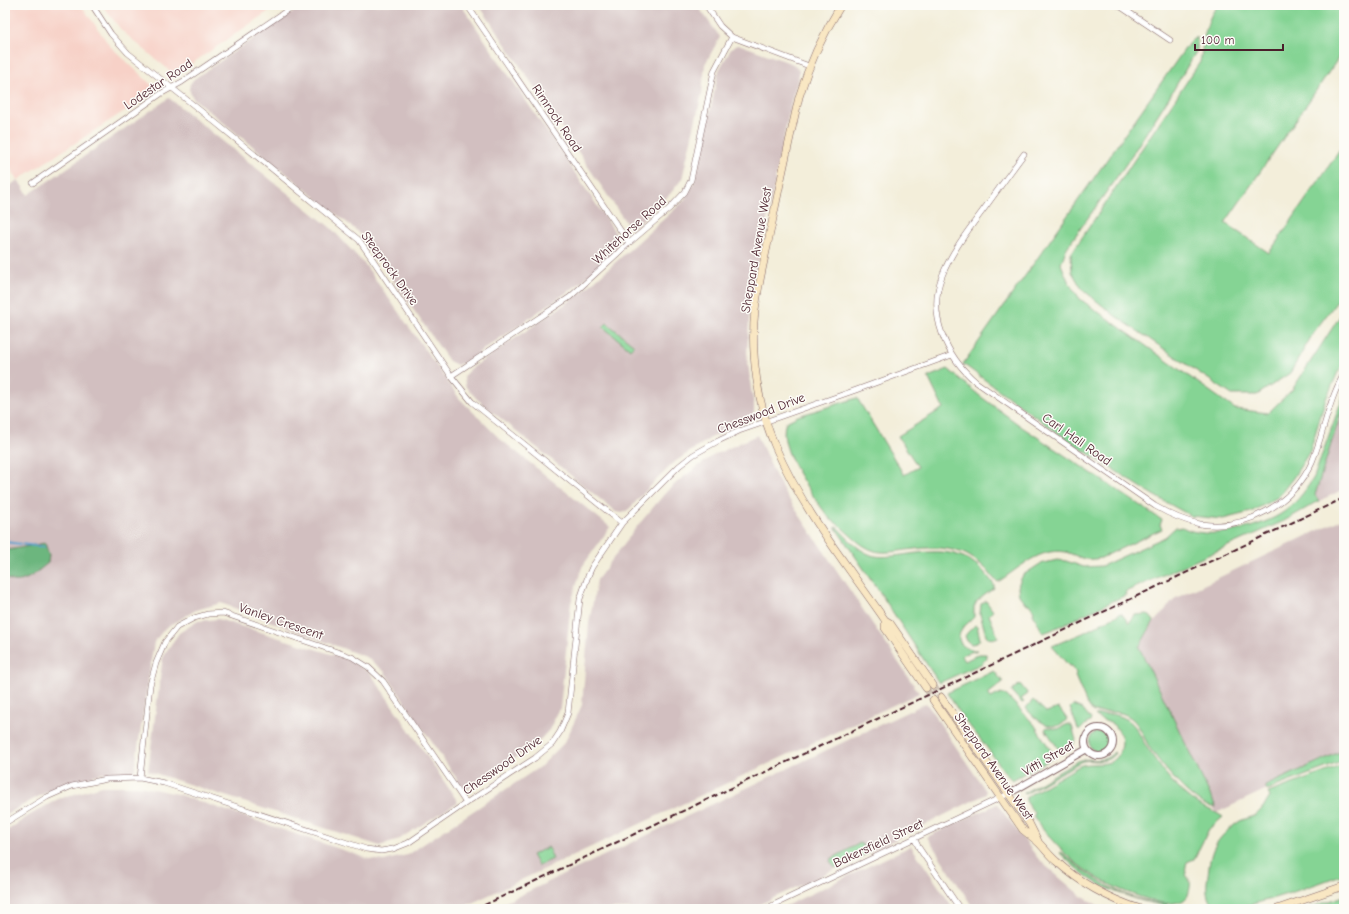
<svg xmlns="http://www.w3.org/2000/svg" width="1349" height="914" font-family="'Comic Neue',sans-serif">
<rect width="100%" height="100%" fill="#fdfcf7"/>
<filter id="ink" filterUnits="userSpaceOnUse"><feTurbulence type="fractalNoise" baseFrequency=".025" numOctaves="2"/><feDisplacementMap in="SourceGraphic" scale="8" xChannelSelector="R" yChannelSelector="G"/><feConvolveMatrix kernelMatrix="1 2 1 2 8 2 1 2 1" color-interpolation-filters="sRGB"/></filter>
<filter id="wash" filterUnits="userSpaceOnUse"><feTurbulence type="fractalNoise" baseFrequency=".012" numOctaves="4" result="noise"/><feDisplacementMap in="SourceGraphic" scale="16" xChannelSelector="R" yChannelSelector="G"/><feGaussianBlur stdDeviation="0.9" result="paint"/><feColorMatrix in="noise" values="0 0 0 0 0 0 0 0 0 0 0 0 0 0 0 0 0 1.4 0 .05"/><feComposite in="paint" operator="in"/></filter>
<g filter="url(#wash)">
<rect width="100%" height="100%" fill="#f3eeda"/>
<path fill="#f7d1c7" d="M5,5H81L110,46L157,90L18,180L5,160Z
M102,5H278L175,75L122,31Z"/>
<path fill="#d2bfc0" d="M303,5H461L617,235L619,242L615,251L579,284L468,360L457,365L449,361L363,237L350,225L193,98L191,94L189,89L190,84L194,79Z
M479,5H697L720,37L705,64L702,93L682,179L670,194L631,230Z
M737,45H741L793,64L799,70V75L792,98L785,131L750,304L747,353L751,389L754,404V412L750,418L744,423L712,437L676,461L656,480L629,509L623,513L616,512L477,399L466,387L464,379L465,375L469,370L580,294L684,201L695,181L719,70L731,49Z
M169,98L331,228L366,266L459,398L499,438L610,527L582,567L571,603L560,708L549,730L536,744L465,791L384,671L366,657L221,603L196,610L165,628L154,642L134,773H102L54,788L5,815V189L18,180L28,195Z
M1344,400V489L1319,501L1315,495Z
M757,435L776,477L786,495L919,693L459,909H5V832L30,815L58,799L102,786H139L177,794L369,859L384,861L407,855L541,766L565,742L582,705L589,623L597,580L635,529L666,492L682,478L714,455Z
M1344,518V753L1216,813L1134,644L1176,598Z
M218,619L347,659L371,674L458,802L396,841L380,846L148,771L163,656L179,633L198,621Z
M926,703L986,791V794L867,854L750,909H491Z
M997,804L1040,861L1081,896L1105,909H974L927,837Z
M911,846L954,909H779Z"/>
<path fill="#85d494" stroke="#687a60" d="M1218,5H1344V50L1225,223L1269,253L1344,144V292L1314,332L1290,373L1257,395H1232L1114,315L1082,289L1072,272L1071,254L1200,62C1204,42 1204,22 1218,5Z
M1197,36V50L1171,94L1126,164L1066,249L1061,264L1069,283L1080,299L1235,409L1268,413L1292,390L1344,310V363L1338,372L1325,401L1310,451L1293,478L1278,497L1251,512L1223,519L1191,516L1153,495L1069,441L963,364L1189,43Z
M607,323L634,345L630,349L603,327Z
M948,369L980,396L1022,427L1162,520L1160,525L1162,529L1101,558C1083,562 1080,556 1065,552C1040,547 1018,569 998,582C993,579 991,575 988,571C981,564 972,557 963,553C942,545 921,548 899,551C891,552 882,553 875,551C857,546 846,528 830,519C815,499 775,448 786,422L798,416L857,398L904,475L918,467L898,436L943,408L928,377Z
M1344,393V403L1315,495L1319,501L1284,521L1143,584L1125,592L1126,595L1049,631L1043,633L1033,614L1034,611L1029,604H1026L1019,595L1018,588L1019,583L1023,575L1040,564L1057,560L1066,561L1084,567L1102,566L1165,537L1176,527L1178,528L1182,527C1207,541 1255,529 1279,515C1294,506 1305,492 1314,477Z
M835,527L838,528C847,538 858,550 871,555C880,558 893,556 902,555C942,549 970,548 994,585V588L977,601L974,607V617C970,622 964,625 961,631C954,643 967,651 978,650L964,654L962,656L965,661L979,654H986L987,659L982,661L983,663L939,683L879,591Z
M986,601L993,611L989,615L998,637C993,639 989,640 986,635L980,614L981,604Z
M1121,613L1129,623L1135,615L1148,614L1154,621L1139,647L1216,807C1196,810 1159,762 1149,747C1144,738 1140,725 1131,718C1120,709 1106,713 1093,712L1086,702L1075,676L1076,673L1072,666H1069L1052,646L1083,633Z
M975,625L977,626L980,639L977,643L971,644L967,641L965,636L968,632Z
M994,671L1003,682L988,694L991,698L1001,693L1007,696L1034,724L1055,757L1012,780L1006,774L985,745L964,719L947,693Z
M1020,684L1028,694L1021,699L1024,702L1022,703L1012,692V690Z
M1033,700L1046,712L1059,708L1067,719C1056,736 1034,719 1026,708Z
M1073,705L1082,709L1091,719L1090,722L1086,724L1080,730L1078,729L1070,708Z
M1112,714C1136,719 1136,730 1148,749C1161,769 1177,791 1198,804C1206,809 1215,811 1223,817L1209,829L1194,859L1187,862C1186,865 1185,870 1186,874C1186,876 1190,879 1190,882C1191,885 1189,894 1187,897C1175,914 1112,893 1095,882C1082,874 1071,864 1060,853L1061,852C1091,879 1127,901 1167,906V904C1121,894 1084,876 1052,840C1045,833 1039,824 1033,816L1035,814L1026,801V798L1031,794L1079,766C1095,760 1118,772 1122,744C1122,738 1120,732 1116,727C1110,721 1100,721 1095,715Z
M1068,724L1072,726L1076,740L1071,748L1062,754L1045,729L1047,727L1058,729Z
M1089 742a10 10 0 1 1 20 0a10 10 0 1 1-20 0Z
M1344,750V761L1267,790L1265,786Z
M1114,752L1115,753C1104,767 1093,757 1080,762L1025,794L1024,793L1077,761C1090,756 1104,765 1114,752Z
M1344,765V874C1322,882 1237,914 1218,908C1207,904 1206,892 1207,882C1209,870 1209,855 1216,844C1222,835 1231,827 1240,821C1244,819 1250,818 1254,816C1261,812 1266,803 1270,797L1268,793Z
M860,843L862,844L867,854L835,868L830,861L831,859Z
M548,847L553,859L538,866L532,855Z
M1344,896V909H1306Z"/>
<path fill="#6cb67e" stroke="#5b6a54" d="M45,543L49,555L48,563C35,573 21,589 5,577V549L8,550Z"/>
<g fill="none" stroke-linecap="round" stroke-linejoin="round">
<path stroke="#58a1cf" stroke-width="2" d="M5,542L44,547"/>
</g>
</g>
<g filter="url(#ink)">
<g fill="none" stroke-linecap="round" stroke-linejoin="round">
<path stroke="#d1c5b7" stroke-width="7" stroke-dasharray="7 3.5" stroke-linecap="butt" d="M933,685L941,697
M926,688L933,700"/>
<g stroke="#856768" stroke-width="6">
<path id="minor" d="M92,5L111,34L128,53L216,123L359,240L371,257L451,376L472,402L622,523
M467,5L629,243
M706,5L720,26L732,37L809,66
M1118,5L1170,40
M1128,11L1132,5
M1024,154C1009,174 995,194 981,213C966,233 951,253 942,276C927,315 946,356 976,382L1155,506C1169,514 1183,521 1200,524C1245,531 1293,504 1312,462C1324,433 1328,401 1344,374
M33,183L162,93L182,82L295,5
M451,376L570,297L629,243L670,208L685,192L691,180L714,71L732,37
M140,778L150,685L156,663L165,642L177,627L194,618L208,614L223,613L352,657L368,667L383,681L466,803
M5,823L47,797L72,786L107,779L140,778L164,783L366,849L381,851L393,849L408,843L466,803L535,758L552,744L560,732L568,713L580,599L588,576L592,567L622,523L679,466L693,455L718,441L739,431L856,390L952,355
M914,838L919,848L960,909
M765,909L1008,794"/>
</g>
<g stroke="#856768" stroke-width="8">
<path id="tertiary" d="M1085 742a14 14 0 1 1 28 0a14 14 0 1 1-28 0Z
M1008,794L1087,749"/>
</g>
<g stroke="#856768" stroke-width="8">
<path id="secondary" d="M841,5C823,34 809,64 799,97C790,137 781,178 773,218C767,249 759,279 755,310C750,353 758,407 775,446C802,509 846,564 885,620L890,623L933,685
M885,620V628L926,688
M941,697L1029,823L1038,841
M933,700L1023,830C1028,834 1034,838 1039,843C1045,849 1050,856 1056,861C1081,884 1109,899 1141,909
M1277,909L1344,886"/>
</g>
<use href="#minor" stroke="#fff" stroke-width="5"/>
<use href="#tertiary" stroke="#fff" stroke-width="6"/>
<use href="#secondary" stroke="#f9e7c3" stroke-width="7"/>
<path stroke="#4a1f2b" stroke-width="2" stroke-dasharray="6 3" stroke-linecap="butt" d="M476,909L1344,498"/>
</g>
</g>
<g text-anchor="middle" dominant-baseline="central" stroke-width="3" stroke-linejoin="round" paint-order="stroke">
<g font-size="13" fill="#4a1f2b" stroke="#fdfcf7">
<text transform="translate(158 84) rotate(-34)">Lodestar Road</text>
<text transform="translate(557 118) rotate(56)">Rimrock Road</text>
<text transform="translate(629 230) rotate(-42)">Whitehorse Road</text>
<text transform="translate(756 250) rotate(-80)">Sheppard Avenue West</text>
<text transform="translate(390 268) rotate(54)">Steeprock Drive</text>
<text transform="translate(761 413) rotate(-21)">Chesswood Drive</text>
<text transform="translate(1077 439) rotate(35)">Carl Hall Road</text>
<text transform="translate(281 621) rotate(19)">Vanley Crescent</text>
<text transform="translate(1048 758) rotate(-30)">Vitti Street</text>
<text transform="translate(502 765) rotate(-35)">Chesswood Drive</text>
<text transform="translate(994 766) rotate(55)">Sheppard Avenue West</text>
<text transform="translate(878 843) rotate(-25)">Bakersfield Street</text>
</g>
</g>
<rect width="1349" height="914" fill="none" stroke="#fdfcf7" stroke-width="20"/>
<path d="M1195 44v6h88v-6" fill="none" stroke="#4a1f2b" stroke-width="2"/>
<text x="1201" y="44" font-size="12" fill="#4a1f2b" stroke="#fdfcf7" stroke-width="3" paint-order="stroke">100 m</text>
</svg>
